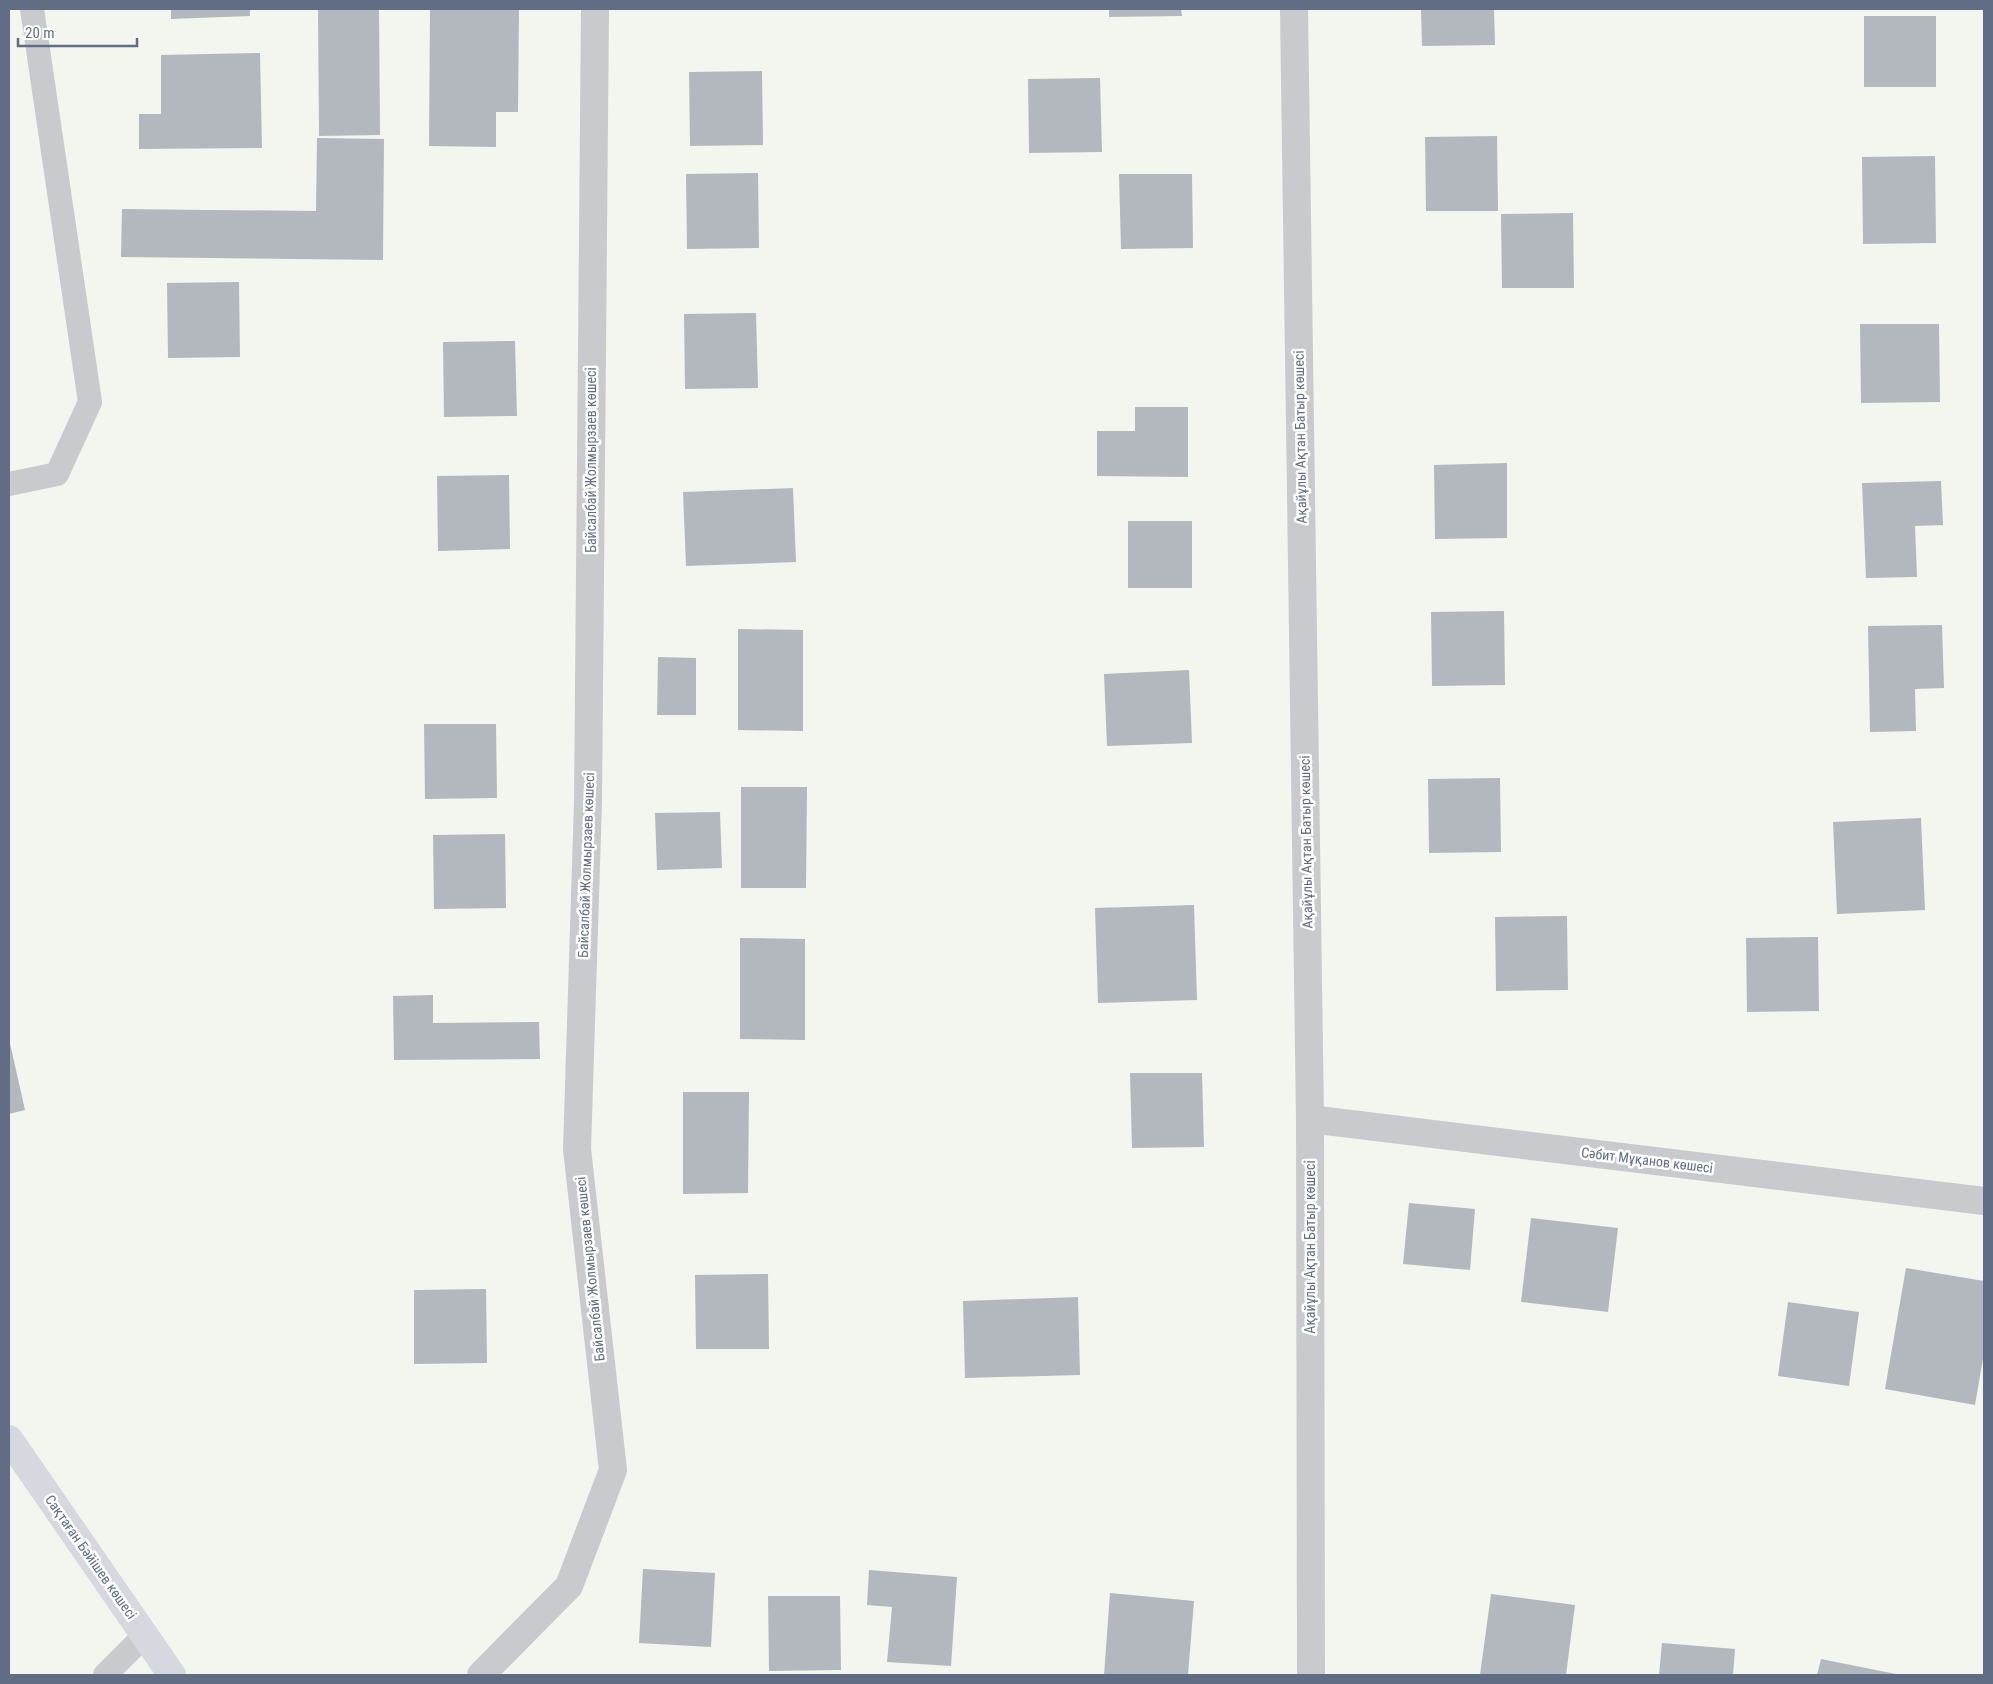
<svg xmlns="http://www.w3.org/2000/svg" width="1993" height="1684" font-family="'Roboto Condensed',sans-serif">
<rect width="100%" height="100%" fill="#f3f5ef"/>
<path fill="#b2b8be" d="M171,9H250V16L171,19Z
M318,9H379L380,135L319,136Z
M430,9H519L518,112H496V147L429,146Z
M1109,9H1181L1182,16L1109,17Z
M1421,9H1494L1495,45L1422,46Z
M1864,16H1936V87H1864Z
M260,53L262,148L139,149V114H161V55Z
M762,71L763,145L690,146L689,72Z
M1100,78L1102,152L1029,153L1028,79Z
M1497,136L1498,211H1426L1425,137Z
M317,138L384,139L383,260L121,257L122,209L316,211Z
M1935,156L1936,243L1863,244L1862,157Z
M758,173L759,248L687,249L686,174Z
M1119,174H1192L1193,248L1121,249Z
M1573,213L1574,288H1502L1501,214Z
M239,282L240,357L168,358L167,283Z
M756,313L758,388L685,389L684,314Z
M1860,324H1939L1940,402L1861,403Z
M515,341L517,416L444,417L443,342Z
M1135,407H1188V477L1097,476V431H1135Z
M1507,463V538L1435,539L1434,465Z
M509,475L510,549L438,551L437,476Z
M1941,481L1943,525L1915,526L1917,577L1866,578L1862,483Z
M793,488L796,562L686,566L683,492Z
M1128,521H1192V588H1128Z
M1504,611L1505,685L1432,686L1431,612Z
M1942,625L1944,688L1915,689L1916,731L1870,732L1868,626Z
M738,629L803,630V731L738,730Z
M658,657L696,658V715H657Z
M1189,670L1192,743L1107,746L1104,674Z
M424,724H496L497,798L425,799Z
M1500,778L1501,852L1429,853L1428,779Z
M741,787H807L806,888H741Z
M720,812L722,868L657,870L655,813Z
M1921,818L1925,910L1837,914L1833,822Z
M505,834L506,908L434,909L433,835Z
M1194,905L1197,1000L1098,1003L1095,908Z
M1567,916L1568,990L1496,991L1495,917Z
M1818,937L1819,1011L1747,1012L1746,938Z
M740,938L805,939V1040L740,1039Z
M433,995V1023L539,1022L540,1059L394,1060L393,996Z
M9,1039L25,1110L9,1114Z
M1130,1073H1202L1204,1147L1132,1148Z
M683,1092H749L748,1193L683,1194Z
M1409,1203L1475,1209L1470,1270L1403,1264Z
M1531,1218L1618,1228L1608,1312L1521,1302Z
M1906,1268L1984,1281V1353L1975,1405L1885,1389Z
M768,1274L769,1349H696L695,1275Z
M486,1289L487,1363L414,1364V1290Z
M1078,1297L1080,1375L965,1378L963,1301Z
M1788,1302L1859,1312L1849,1386L1778,1376Z
M643,1569L715,1573L711,1647L639,1643Z
M869,1570L957,1577L951,1666L887,1662L892,1607L867,1605Z
M1110,1593L1194,1601L1188,1675H1104Z
M1491,1594L1575,1605L1566,1675H1480Z
M768,1596H840L841,1670L769,1671Z
M1662,1643L1735,1649L1733,1675H1659Z
M1821,1659L1896,1674V1675H1817Z"/>
<g fill="none" stroke-linecap="round" stroke-linejoin="round">
<path stroke="#c8cace" stroke-width="24" d="M9,484L57,474L90,402L32,9
M105,1675L145,1635"/>
<path stroke="#c8cace" stroke-width="28" d="M1294,9L1310,1119L1311,1675
M1310,1119L1984,1201
M481,1675L569,1586L613,1470L577,1149L588,802L595,9"/>
<path stroke="#d5d9df" stroke-width="28" d="M9,1439L172,1675"/>
</g>
<g text-anchor="middle" dominant-baseline="central" stroke-width="5" stroke-linejoin="round" paint-order="stroke">
<g font-size="14" fill="#606d84" stroke="#fff">
<text transform="translate(1300 437) rotate(-91)">Ақайұлы Ақтан Батыр көшесі</text>
<text transform="translate(591 460) rotate(-90)">Байсалбай Жолмырзаев көшесі</text>
<text transform="translate(1306 842) rotate(-91)">Ақайұлы Ақтан Батыр көшесі</text>
<text transform="translate(586 865) rotate(-88)">Байсалбай Жолмырзаев көшесі</text>
<text transform="translate(1647 1160) rotate(7)">Сәбит Мұқанов көшесі</text>
<text transform="translate(1310 1247) rotate(-90)">Ақайұлы Ақтан Батыр көшесі</text>
<text transform="translate(590 1269) rotate(-96)">Байсалбай Жолмырзаев көшесі</text>
<text transform="translate(91 1557) rotate(55)">Сақтаған Бәйішев көшесі</text>
</g>
</g>
<rect width="1993" height="1684" fill="none" stroke="#606d84" stroke-width="20"/>
<path d="M18 38v8h119v-8" fill="none" stroke="#606d84" stroke-width="2.5"/>
<text x="25" y="38" font-size="15" fill="#606d84" stroke="#ffffff" stroke-width="4" paint-order="stroke">20 m</text>
</svg>
